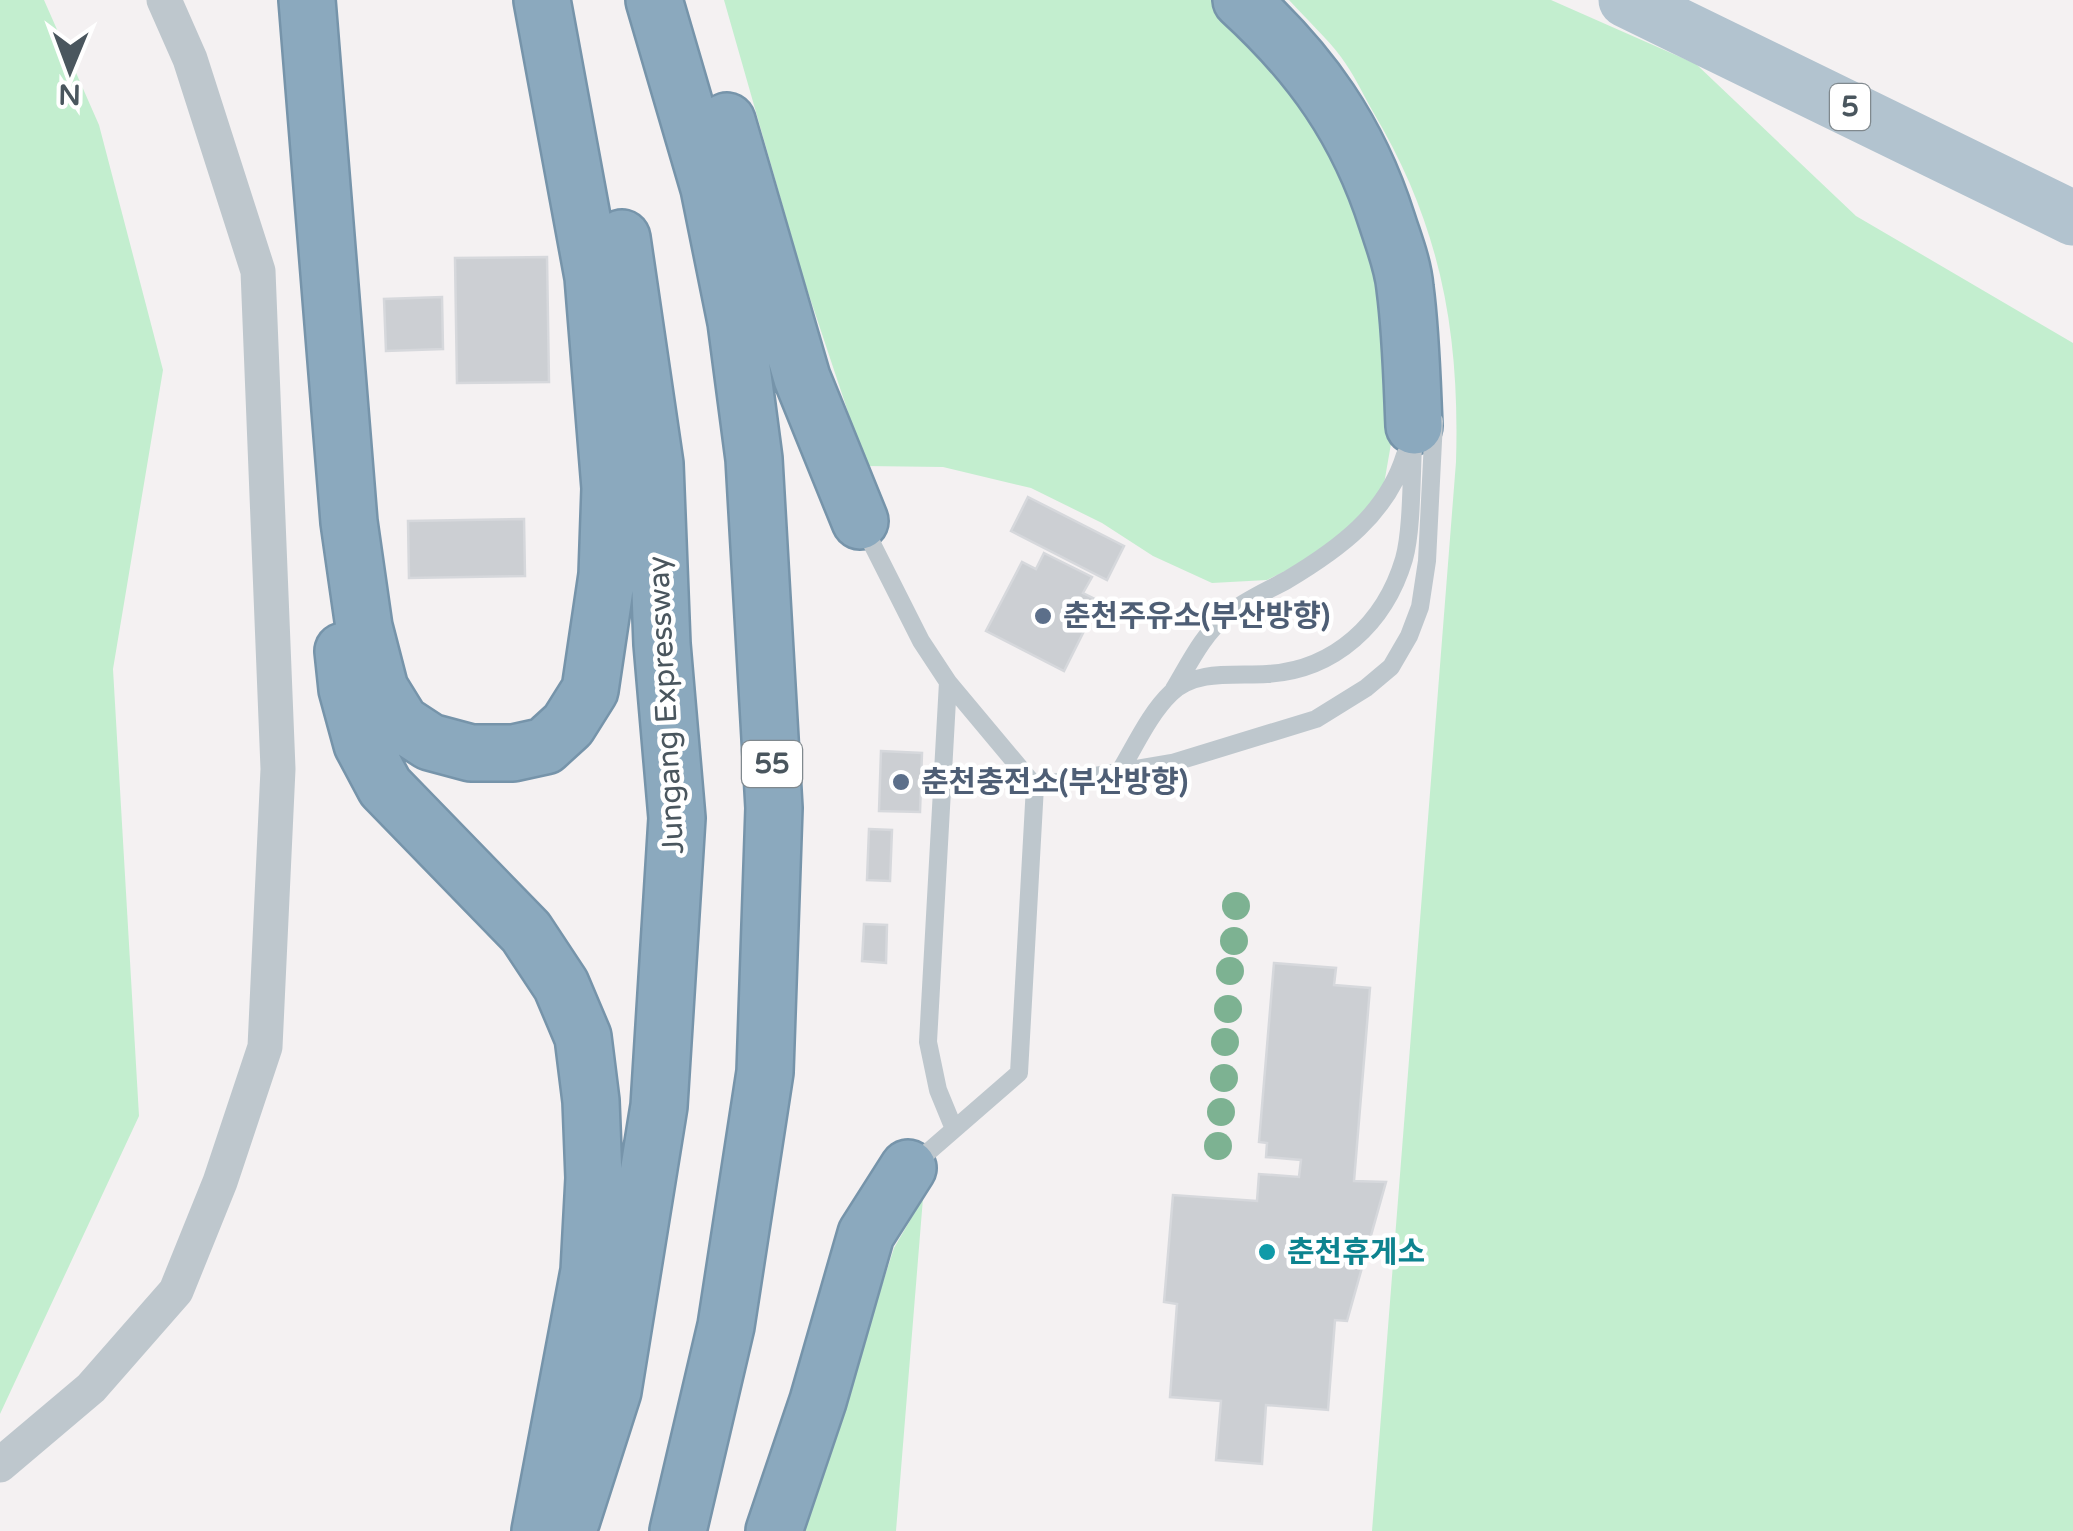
<svg xmlns="http://www.w3.org/2000/svg" width="2073" height="1531" font-family="'Varela Round','Noto Sans KR',sans-serif">
<rect width="100%" height="100%" fill="#f4f1f2"/>
<path fill="#c3eecf" d="M0,0H44L99,125L163,370L113,669L139,1116L0,1414Z
M724,0H1216L1265,44L1329,143L1368,223L1400,392L1384,484L1364,518L1324,552L1267,580L1212,583L1153,556L1102,523L1031,488L943,467L866,466L803,277Z
M1289,0H1551L1696,64L1856,216L2073,343V1531H1372L1456,462C1460,330 1440,224 1372,110C1362,92 1353,73 1341,57C1326,37 1306,19 1289,0Z
M923,1198L896,1531H803L894,1248Z"/>
<path fill="#cccfd3" stroke="#d6d8dc" stroke-width="2.5" d="M547,257L549,382L457,383L455,258Z
M442,297L443,349L386,351L384,299Z
M1028,497L1124,546L1107,580L1011,531Z
M524,519L525,576L409,578L408,521Z
M1044,553L1092,577L1083,593L1099,601L1064,671L986,631L1022,562L1036,569Z
M881,751L922,753L920,812L879,811Z
M869,829L892,830L890,881L867,880Z
M864,924L887,925L886,963L862,961Z
M1274,963L1336,968L1334,985L1370,988L1354,1181L1386,1182L1347,1321L1335,1320L1328,1410L1266,1405L1262,1464L1216,1460L1221,1401L1170,1397L1177,1304L1164,1302L1173,1195L1257,1201L1259,1174L1299,1177L1301,1160L1266,1157L1267,1143L1259,1142Z"/>
<g fill="none" stroke-linecap="round" stroke-linejoin="round">
<g stroke="#7694aa" stroke-width="60">
<path id="highway" d="M307,0L349,522L364,627L380,689L401,723L430,742L471,753H513L545,746L568,725L590,690L607,575L610,488L593,277L542,0
M654,0L709,188L736,322L754,459L774,808L765,1072L726,1326L678,1531
M1241,0C1311,64 1358,130 1387,221C1394,243 1403,265 1405,288C1411,333 1412,380 1414,426
M727,121L802,378L860,521
M343,651L347,689L362,744L385,787L526,932L561,985L583,1037L591,1101L594,1178L589,1271L540,1531
M572,1519L613,1391L659,1106L677,818L662,644L655,464L622,238
M774,1531L818,1401L866,1234L908,1168"/>
</g>
<path stroke="#bec7cd" stroke-width="18" d="M863,526L921,641L948,682L1035,786L1019,1073L912,1166
M948,682L928,1042L938,1090L954,1129
M1174,689C1189,664 1203,634 1227,615C1245,600 1267,591 1287,580C1339,549 1387,514 1405,455
M1121,769C1136,744 1150,713 1171,693C1196,669 1236,676 1267,674C1335,670 1385,623 1404,559C1413,527 1411,464 1414,429
M1035,786L1172,763L1316,719L1366,688L1391,667L1409,636L1420,607L1427,561L1434,421"/>
<path stroke="#bec7cd" stroke-width="35" d="M0,1465L91,1388L176,1291L220,1182L265,1047L278,769L258,271L190,59L164,0"/>
<path stroke="#b2c3cf" stroke-width="55" d="M1626,0L2073,218"/>
<use href="#highway" stroke="#8ba9be" stroke-width="55"/>
</g>
<g fill="#7db292">
<circle cx="1236" cy="906" r="14"/>
<circle cx="1234" cy="941" r="14"/>
<circle cx="1230" cy="971" r="14"/>
<circle cx="1228" cy="1009" r="14"/>
<circle cx="1225" cy="1042" r="14"/>
<circle cx="1224" cy="1078" r="14"/>
<circle cx="1221" cy="1112" r="14"/>
<circle cx="1218" cy="1146" r="14"/>
</g>
<g fill="#5c6f8a" stroke="#fff" stroke-width="4">
<circle cx="1043" cy="616" r="10"/>
<circle cx="901" cy="782" r="10"/>
</g>
<circle fill="#0f9aa8" stroke="#fff" stroke-width="4" cx="1267" cy="1252" r="10"/>
<g text-anchor="middle" dominant-baseline="central" stroke-width="9" stroke-linejoin="round" paint-order="stroke">
<g fill="#fff" stroke="#80898e" stroke-width="2.5">
<rect x="1830" y="84" width="40" height="46" rx="8"/>
<rect x="742" y="741" width="60" height="46" rx="8"/>
</g>
<g font-size="28" font-weight="bold" fill="#4a565e">
<text x="1850" y="107">5</text>
<text x="772" y="764">55</text>
</g>
<g font-size="30" font-weight="bold" fill="#4e5e75" stroke="#fff" text-anchor="start">
<text x="1063" y="616">춘천주유소(부산방향)</text>
<text x="921" y="782">춘천충전소(부산방향)</text>
</g>
<g font-size="30" fill="#4a565e" stroke="#fff">
<text transform="translate(666 705) rotate(-93)">Jungang Expressway</text>
</g>
<g font-size="30" font-weight="bold" fill="#0d838f" stroke="#fff" text-anchor="start">
<text x="1287" y="1252">춘천휴게소</text>
</g>
</g>
<g transform="translate(70 70) rotate(181)" stroke="#ffffff" stroke-width="8" paint-order="stroke">
<path d="M0-8L18 38L0 25L-18 38Z" fill="#4a565e"/>
<text y="-15" font-size="28" font-weight="bold" text-anchor="middle" fill="#4a565e">N</text>
</g>
</svg>
